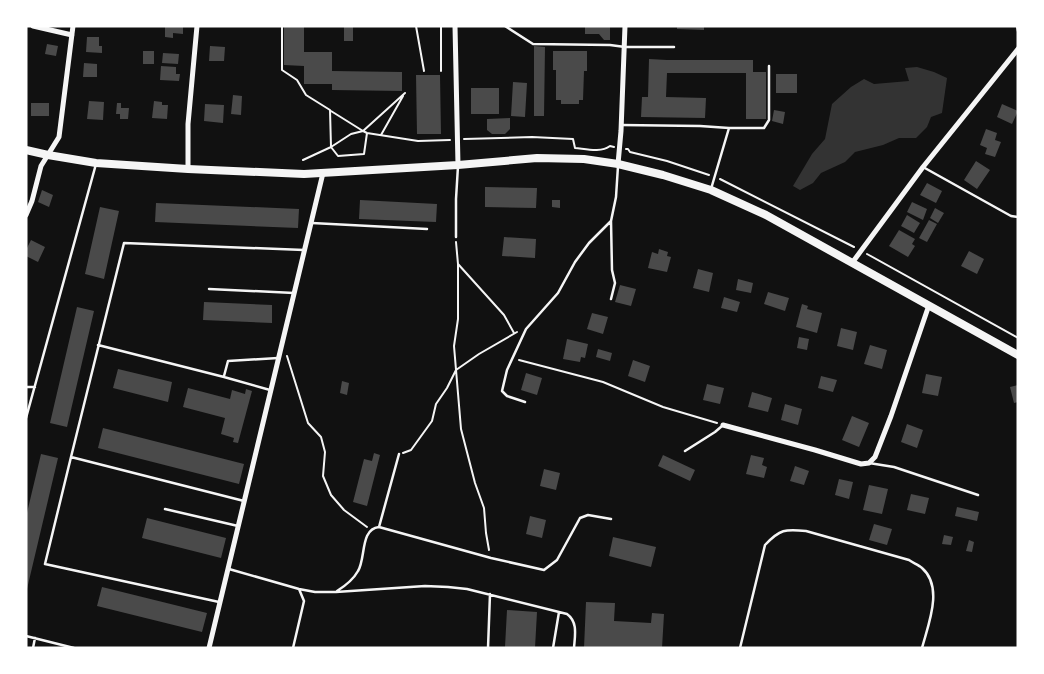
<svg xmlns="http://www.w3.org/2000/svg" width="1044" height="674" font-family="'Alegreya Sans',sans-serif">
<rect width="100%" height="100%" fill="#111"/>
<path fill="#333" d="M917,67L934,72L947,78L942,113L931,117L927,127L916,138H899L883,145L855,152L845,162L821,173L813,183L800,190L793,186L812,154L825,139L832,104L851,87L864,79L874,84L909,81L905,68Z"/>
<path fill="#4a4a4a" d="M165,26H183V34L173,33V38L165,37Z
M284,26H304V52H332V71L402,72V91L332,90V84H304V66L284,65Z
M344,26H353V41H344Z
M585,26H610V40H604L599,34H585Z
M677,26H704V30L677,29Z
M87,37H99V46H102V53L86,52Z
M47,44L58,46L56,56L45,54Z
M210,46L225,47L224,61H209Z
M534,46L545,47L544,116H534Z
M143,51H154V64H143Z
M553,51H587V71H584L583,100H579V104H561V100H556V70H553Z
M163,53L179,54L178,64L162,63Z
M649,59L667,60H753V72H766V119H746V73H667L666,97L706,98L705,118L641,117L642,97H648Z
M84,63L97,64V77H83Z
M161,66L176,67V74H180L179,81L160,80Z
M776,74H797V93H776Z
M416,75H440L441,134H417Z
M513,82L527,83L525,117L511,116Z
M471,88H499V114H471Z
M233,95L242,96L241,115L231,114Z
M89,101L104,102L103,120L87,119Z
M154,101L162,102V105H168L167,119L152,118Z
M31,103H49V116H31Z
M117,103H121V108H129L128,119H120V114H116Z
M205,104L224,105L223,123L204,121Z
M1002,104L1018,111L1012,124L997,117Z
M774,110L785,112L783,124L772,121Z
M510,118V129L505,134H492L487,130V119Z
M986,129L997,133L995,140L1001,142L995,157L985,154L987,148L980,145Z
M976,161L990,170L977,189L964,180Z
M927,183L942,191L936,203L920,195Z
M485,187L537,188L536,208L485,207Z
M42,190L53,195L49,207L38,202Z
M360,200L437,204L436,222L359,219Z
M552,200H560V208L552,207Z
M912,202L927,209L923,220L907,212Z
M156,203L299,209L298,228L155,222Z
M100,207L119,211L104,279L85,274Z
M935,208L944,213L938,223L930,218Z
M907,215L920,223L914,233L901,226Z
M929,220L937,224L927,242L919,238Z
M899,230L915,239L912,244L915,246L908,257L889,246Z
M504,237L536,239L535,258L502,256Z
M31,240L45,247L38,262L26,256V250Z
M659,249L668,252L667,256L671,257L667,272L648,268L652,252L658,254Z
M969,251L984,259L977,274L961,266Z
M698,269L713,273L709,292L693,288Z
M738,279L753,283L751,293L736,290Z
M620,285L636,289L631,306L615,302Z
M768,292L789,298L785,311L764,304Z
M724,297L740,302L737,312L721,308Z
M204,302L272,305V323L203,320Z
M802,304L808,306L807,309L822,313L817,333L796,327Z
M77,307L94,311L67,427L50,423Z
M592,313L608,317L603,334L587,329Z
M841,328L857,332L853,350L837,346Z
M799,337L809,339L807,350L797,348Z
M567,339L588,344L585,358L581,357L580,362L563,359Z
M870,345L887,350L882,369L864,364Z
M598,349L612,353L610,361L596,357Z
M633,360L650,366L645,382L628,376Z
M118,369L172,382L168,402L113,388Z
M526,373L542,378L537,395L521,390Z
M926,374L942,377L938,396L922,393Z
M821,376L837,380L833,392L818,388Z
M342,381L349,383L347,395L340,393Z
M707,384L724,388L720,404L703,400Z
M1018,385V402L1014,403L1010,387Z
M188,388L230,399L232,390L245,394L246,389L252,391L238,443L233,442L234,438L221,434L225,418L183,407Z
M752,392L772,398L768,412L748,407Z
M785,404L802,409L798,425L781,420Z
M852,416L869,423L859,447L842,440Z
M907,424L923,430L917,448L901,442Z
M103,428L244,464L239,484L98,448Z
M374,453L380,455L367,506L353,502L364,459L372,461Z
M41,454L58,458L27,589L26,517Z
M663,455L695,470L690,481L658,466Z
M751,455L764,458L762,465L767,467L764,478L746,474Z
M795,466L809,471L804,485L790,481Z
M544,469L560,473L556,490L540,486Z
M839,479L853,482L849,499L835,495Z
M869,485L888,489L882,514L863,510Z
M911,494L929,498L925,514L907,510Z
M957,507L979,512L977,521L955,516Z
M530,516L546,520L542,538L526,534Z
M147,518L226,538L221,558L142,538Z
M874,524L892,529L887,545L869,540Z
M944,535L953,537L951,545L942,544Z
M613,537L656,547L651,567L609,556Z
M969,540L974,542L972,552L966,551Z
M102,587L207,613L202,632L97,606Z
M586,602L615,603L614,621L651,623L652,613L664,614L662,648H584Z
M507,610L537,612L535,648L505,647Z"/>
<g fill="none" stroke-linecap="round" stroke-linejoin="round">
<path stroke="#f5f5f5" stroke-width="2" d="M282,26V70L297,80L306,95L330,110L331,147L338,156L364,154L367,133
M416,26L424,71
M441,26V71
M331,111L363,131L405,93
M381,135L403,96
M464,139L532,137L573,139L575,148C586,149 601,153 610,146L614,147
M626,149H628L630,152L667,161L709,175
M303,160L331,147L351,134L363,131L367,133L418,141L450,140
M720,179L854,247
M456,242L458,264V319L454,346L461,429L475,483L484,508L486,533L489,550
M867,254L1018,338
M458,264L504,315L514,333
M287,356L308,423L321,437L325,452L323,476L331,495L344,510L367,527
M519,360L603,382L663,407L717,423
M403,453L411,450L432,421L436,404L447,388L456,370L479,354L517,332"/>
<path stroke="#f5f5f5" stroke-width="2.5" d="M505,26L533,44L610,45L625,47H674
M1017,26L1018,31
M621,125L700,126L729,128H764L769,120V66
M923,167L1011,216L1018,217
M711,189L729,128
M312,223L427,229
M456,237V199L458,166
M209,289L294,293
M611,299L615,283L612,270L611,221
M98,345L224,377L270,390
M224,376L228,361L278,358
M26,387H35
M525,402L507,396L502,391L507,370L526,329L558,293L575,262L589,243L611,221L616,197L618,166
M26,418L96,164
M685,451L715,432L722,426
M71,457L124,243L304,250
M869,463L894,467L978,495
M165,509L238,526
M379,527L399,454
M229,569L299,589L315,592H336L425,586L448,587L467,589L567,614C578,622 575,635 574,648
M337,591C345,586 353,580 358,571C366,558 360,529 379,527L491,558L544,570L557,560L580,518L588,515L611,519
M219,602L45,564L71,457L244,501
M26,636L74,648
M33,648L35,638
M293,648L304,601L299,589
M488,648L490,594
M553,648L559,612
M740,648L765,545C780,529 785,529 806,531L909,560C913,563 919,565 922,568C944,587 928,625 922,648"/>
<path stroke="#f5f5f5" stroke-width="5" d="M33,26L72,35
M455,26L458,165
M618,164L621,131L625,26
M188,169V124L197,26
M26,215L32,201L41,166L59,137L73,26
M852,263L923,167L1018,49
M723,425L815,450L861,464L869,463L875,457L891,416L929,305
M209,648L323,173"/>
<path stroke="#f5f5f5" stroke-width="8" d="M26,150L48,155L96,163L188,169L304,174L458,165L537,158L584,159L618,164L663,175L711,190L766,215L1018,355"/>
</g>
<rect width="1044" height="674" fill="none" stroke="#ffffff" stroke-width="55"/>
</svg>
